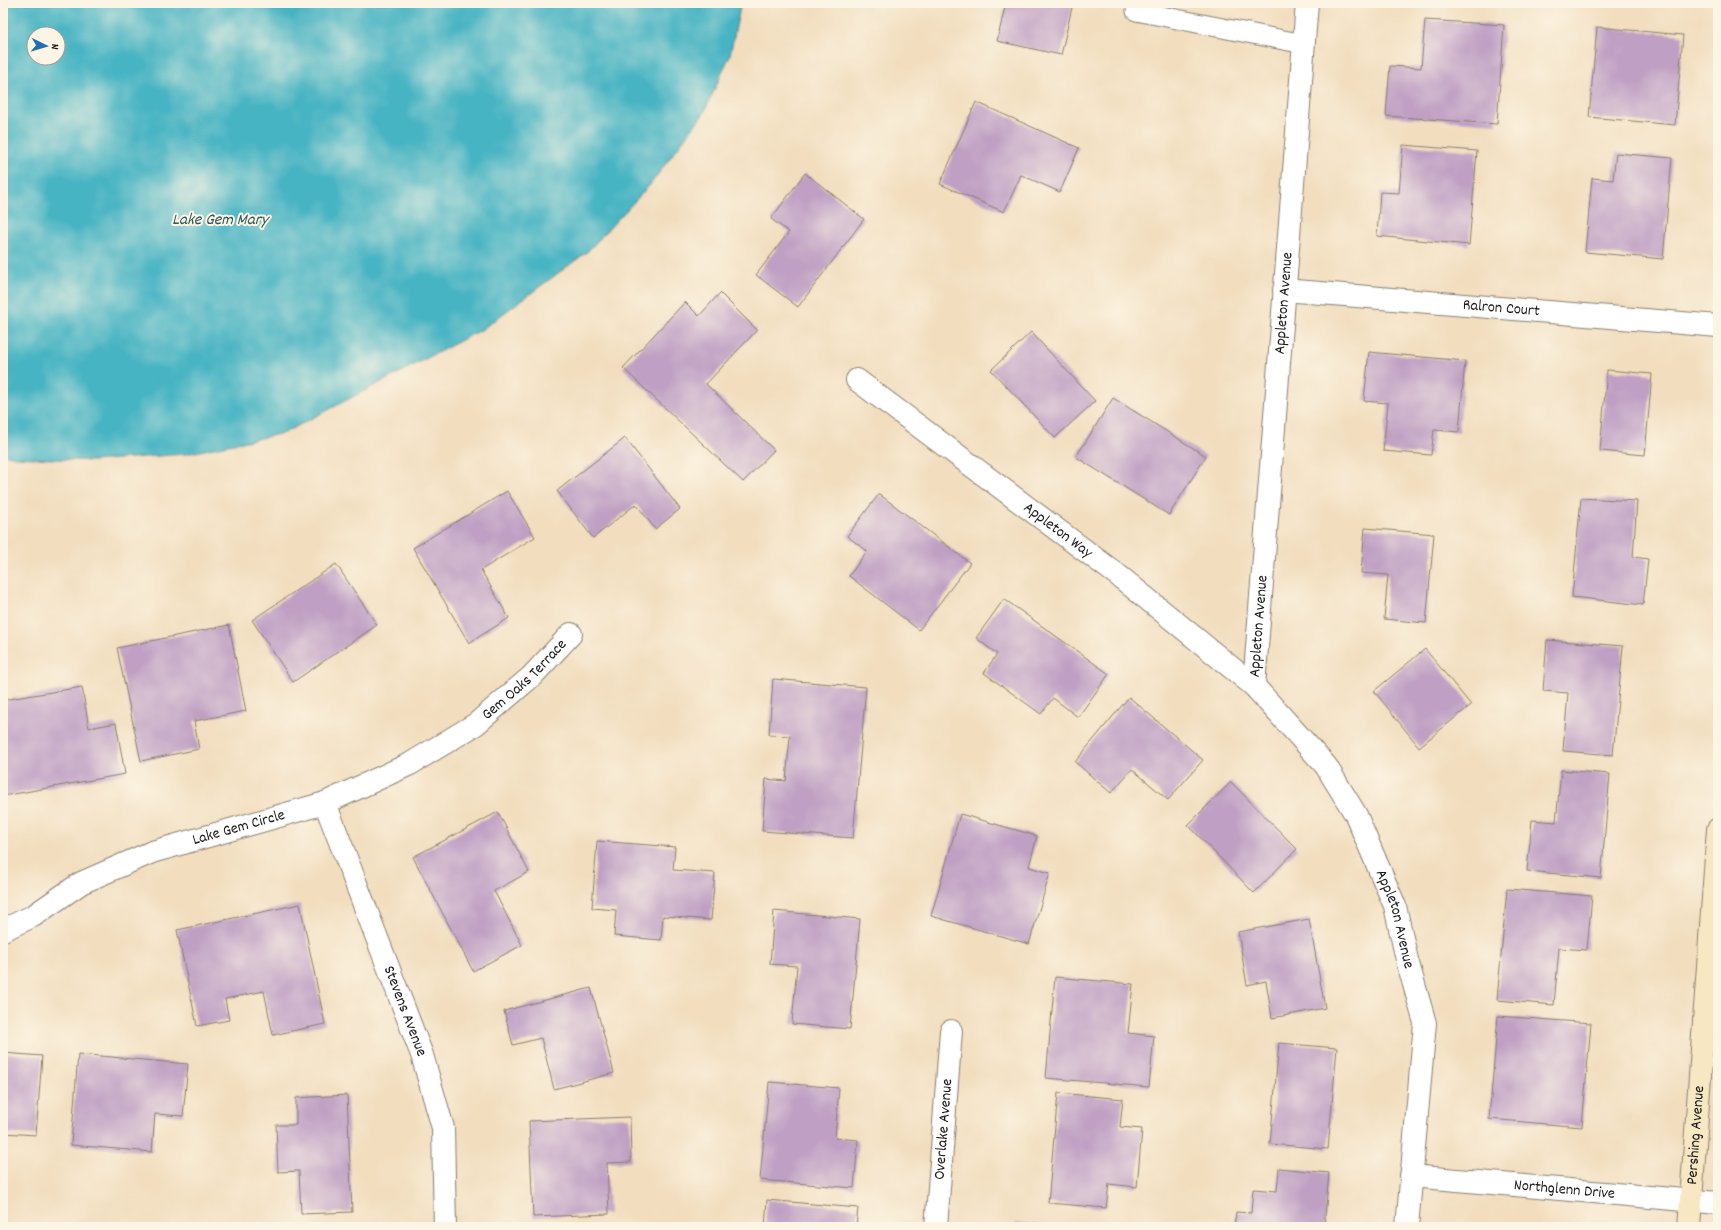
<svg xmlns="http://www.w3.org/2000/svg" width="1721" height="1230" font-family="Dekko,sans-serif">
<rect width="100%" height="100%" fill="#fcf5e5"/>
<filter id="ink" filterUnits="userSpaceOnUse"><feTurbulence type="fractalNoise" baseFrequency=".025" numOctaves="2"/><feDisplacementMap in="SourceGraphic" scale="8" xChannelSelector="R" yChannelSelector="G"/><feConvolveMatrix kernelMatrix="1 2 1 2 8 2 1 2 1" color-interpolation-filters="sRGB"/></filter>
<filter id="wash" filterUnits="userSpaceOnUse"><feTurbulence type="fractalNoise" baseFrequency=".012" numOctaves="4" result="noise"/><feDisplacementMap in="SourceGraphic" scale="16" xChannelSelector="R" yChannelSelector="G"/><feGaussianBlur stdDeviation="0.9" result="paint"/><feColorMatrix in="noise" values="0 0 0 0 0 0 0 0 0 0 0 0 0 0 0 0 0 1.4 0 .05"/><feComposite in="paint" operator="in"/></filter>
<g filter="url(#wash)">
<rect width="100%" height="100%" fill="#f2debf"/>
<path fill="#47b4c3" stroke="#326870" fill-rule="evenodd" d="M3,3H741L730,55L704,113L649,186L587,252L481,330L284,433L186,454L92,461L15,457L3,454ZM34,34H58V58H34Z"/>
<g id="blocks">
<path fill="#bfa0c4" d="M1006,3H1073L1061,55L997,41Z
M1425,20L1504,25L1497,124L1386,116L1390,66L1421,68Z
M1597,27L1683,35L1675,125L1589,117Z
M976,102L1079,148L1060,192L1021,175L1004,212L940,184Z
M1403,145L1477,151L1469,245L1377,236L1380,192L1399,193Z
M1616,153L1672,158L1663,259L1585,252L1592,178L1613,180Z
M805,173L864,219L798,307L756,275L789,232L771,219Z
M720,293L757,330L706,384L774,450L743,482L623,368L685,302L699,316Z
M1031,332L1095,401L1055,438L991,370Z
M1369,352L1465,361L1459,432L1434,430L1431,455L1383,451L1388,403L1364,401Z
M1607,370L1652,374L1645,455L1600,451Z
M1113,398L1206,456L1169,515L1076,457Z
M625,438L680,509L655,529L636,504L593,538L557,491Z
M507,491L535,537L481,570L509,618L469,643L413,548Z
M879,494L970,563L919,630L849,576L867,551L847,536Z
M1581,498L1637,501L1633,557L1648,559L1643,605L1572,597Z
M1365,528L1434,534L1426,623L1384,619L1388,575L1361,573Z
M336,564L377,625L293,682L252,620Z
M1004,599L1109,674L1078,717L1053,698L1041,714L984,673L997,654L976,638Z
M229,625L246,711L194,721L199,749L141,761L117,648Z
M1547,640L1623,646L1613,755L1563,751L1568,693L1543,691Z
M1425,649L1471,705L1419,747L1374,691Z
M773,679L866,687L853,838L762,831L766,779L786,781L790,736L769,735Z
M82,687L89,728L116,723L125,774L3,796V700Z
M1129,697L1203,760L1168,800L1132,769L1111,793L1075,762Z
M1561,770L1610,774L1601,878L1527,871L1532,820L1556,822Z
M1231,782L1297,849L1254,893L1188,825Z
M498,812L529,872L494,891L522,945L473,971L413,857Z
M960,814L1037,836L1029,867L1050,873L1029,944L931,916Z
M597,841L675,847L673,870L715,873L711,920L663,916L661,940L614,936L616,910L592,908Z
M1507,889L1592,896L1587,950L1559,948L1554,1005L1497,1000Z
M300,904L325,1024L273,1035L264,991L225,999L229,1020L197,1026L177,930Z
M774,911L860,919L850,1029L792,1024L797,966L770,964Z
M1309,919L1325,1008L1272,1018L1266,981L1247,985L1238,932Z
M1055,977L1133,984L1128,1033L1154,1036L1149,1087L1046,1078Z
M591,988L614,1073L554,1089L541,1038L513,1045L504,1011Z
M1498,1016L1591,1023L1582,1127L1489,1119Z
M1279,1043L1337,1048L1328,1149L1270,1144Z
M3,1053L42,1056L36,1135L3,1133Z
M78,1054L188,1064L183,1116L155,1114L152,1152L71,1145Z
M769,1082L839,1088L835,1138L858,1140L854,1188L760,1180Z
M1058,1093L1123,1099L1120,1127L1142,1129L1137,1187L1109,1184L1106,1208L1048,1203Z
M347,1095L352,1212L301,1214L299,1171L278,1172L276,1125H296V1098Z
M630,1117L631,1162L607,1163L609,1214L533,1217L529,1121Z
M1279,1168L1329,1173L1324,1227H1234L1236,1212L1251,1213L1253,1189L1277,1191Z
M767,1200L858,1208L856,1227H765Z
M1016,1223L1056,1226V1227H1016Z"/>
</g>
</g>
<g filter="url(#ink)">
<use href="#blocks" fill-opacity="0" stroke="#877d6e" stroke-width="1"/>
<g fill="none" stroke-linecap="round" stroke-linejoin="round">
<g stroke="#877d6e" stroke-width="21">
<path id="lane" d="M1136,11L1304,44"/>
</g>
<g stroke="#877d6e" stroke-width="24">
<g id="street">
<path id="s1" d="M1284,290L1718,326"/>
<path id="s2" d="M857,380L1119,576L1254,686L1326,766L1356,815L1395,906L1407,960L1425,1023L1407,1227"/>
<path id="s3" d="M1254,686L1307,3"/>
<path id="s4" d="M325,803L422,1055L443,1128L445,1227"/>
<path id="s5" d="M3,930L33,916L81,883L152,852L325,803L410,764L476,724L532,676L571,634"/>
<path id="s6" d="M1411,1176L1718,1203"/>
<path id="s7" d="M936,1227L951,1031"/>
</g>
</g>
<g stroke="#877d6e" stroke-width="24">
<g id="secondary">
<path id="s8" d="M1689,1227L1718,829"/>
</g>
</g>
<use href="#lane" stroke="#fff" stroke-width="19"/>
<use href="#street" stroke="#fff" stroke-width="22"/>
<use href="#secondary" stroke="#f7e8c3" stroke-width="22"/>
</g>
</g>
<g text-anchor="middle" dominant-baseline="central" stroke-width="4" stroke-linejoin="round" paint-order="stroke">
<g font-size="16" fill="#1c1c1c" stroke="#fcf5e5">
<text stroke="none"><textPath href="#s3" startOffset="384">Appleton Avenue</textPath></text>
<text stroke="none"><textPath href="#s1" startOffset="218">Ralron Court</textPath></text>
<text stroke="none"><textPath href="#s2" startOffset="251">Appleton Way</textPath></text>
<text stroke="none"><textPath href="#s3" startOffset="60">Appleton Avenue</textPath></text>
<text stroke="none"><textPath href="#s5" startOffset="585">Gem Oaks Terrace</textPath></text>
<text stroke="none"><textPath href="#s5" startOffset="259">Lake Gem Circle</textPath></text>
<text stroke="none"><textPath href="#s2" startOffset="778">Appleton Avenue</textPath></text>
<text stroke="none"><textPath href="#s4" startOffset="223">Stevens Avenue</textPath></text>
<text stroke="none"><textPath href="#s7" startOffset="98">Overlake Avenue</textPath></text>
<text stroke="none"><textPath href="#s8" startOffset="92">Pershing Avenue</textPath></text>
<text stroke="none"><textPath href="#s6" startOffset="154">Northglenn Drive</textPath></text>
</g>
<g font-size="17" font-style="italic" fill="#2d595f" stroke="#fcf5e5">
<text x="220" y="221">Lake Gem Mary</text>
</g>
</g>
<rect width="1721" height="1230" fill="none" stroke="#fcf5e5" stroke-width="16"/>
<g transform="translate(46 46) rotate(95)"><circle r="19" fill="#fcf5e5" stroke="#a29e95"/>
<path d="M0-3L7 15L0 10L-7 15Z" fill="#1f6fb2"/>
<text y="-6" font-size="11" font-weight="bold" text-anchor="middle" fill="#1c1c1c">N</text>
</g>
</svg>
